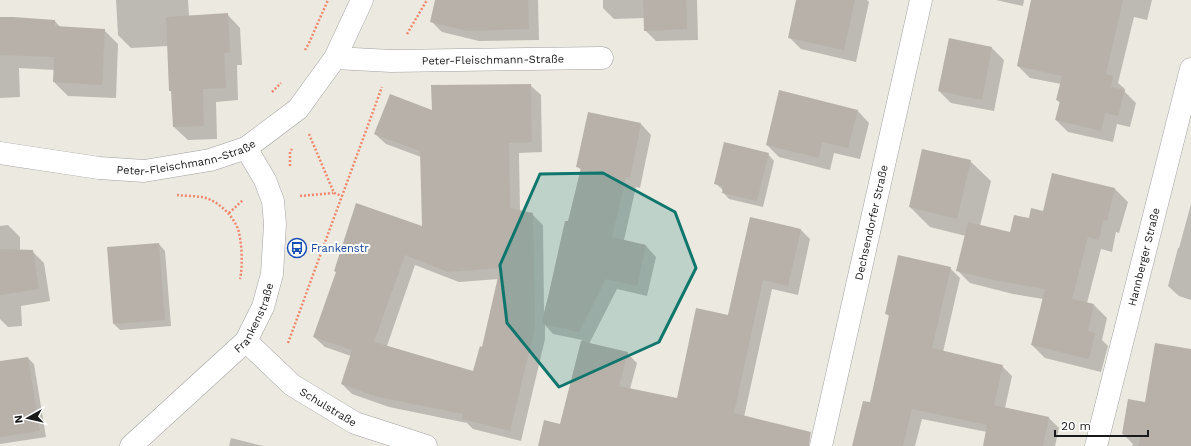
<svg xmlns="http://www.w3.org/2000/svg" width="1191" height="446" font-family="'Work Sans',sans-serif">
<rect width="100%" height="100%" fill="#ece9e0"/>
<path fill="#0003" fill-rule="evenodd" d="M116,0H188L189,16L227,14L240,28L242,65H237L238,100L216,102L217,139L188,140L174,127L172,93L170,90L168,46L131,48L118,35Z
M436,0H538L539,40L479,41L442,32L431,21Z
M603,0H697L698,40L656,41L645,30L644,18L614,19L603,8Z
M797,0H867L869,2L856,62L801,49L789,37Z
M996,0H1024L1023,6Z
M1032,0H1152L1147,20L1134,17L1118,83L1125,89L1124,91L1136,103L1130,127L1117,124L1113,142L1068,132L1056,120L1060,103L1057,100L1061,84L1030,78L1018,66Z
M0,18L55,21L61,28L104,30L118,44L116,98L68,96L54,82V70L19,68L20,97L0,98Z
M992,48L1004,60L994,111L951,103L939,91Z
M530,85L541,95L542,152L519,153L520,211L532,214L543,225L544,312L569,223L581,170L578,167L641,124L651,135L640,188L636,187L624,240V241L646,246L656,257L647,296L617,289L589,344L627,353L637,363L630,389L678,400L728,316L750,218L801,230L810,239L798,295L772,289L744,417L796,446H539L560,425L582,340L553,334L545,325V339L521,441L473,429L467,423L389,407L352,394L342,384L351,356L325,347L314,337L423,227L421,157L386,144L375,134L433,112ZM415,265L459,282L499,279L483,348L474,372L387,346Z
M857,110L869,123L860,159L834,153L830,170L779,157L767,145Z
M768,154L774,161L763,207L729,199L723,192V190L715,183Z
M970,161L991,181L980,226L1011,234L1029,220L1044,212L1115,189L1128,202L1119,233L1116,232L1112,252L1101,249L1087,303L1094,305L1107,318L1102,340L1108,346L1101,372L1045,358L1032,345L1043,299L1013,294L970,283L957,270L966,236L930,227L910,207Z
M1191,204V300L1179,296L1168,286L1178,248H1179Z
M8,225L20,237V250L32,251L44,263L50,301L21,306L22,326L8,327L0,319V226Z
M159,244L165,251L171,326L120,330L114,324Z
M950,268L960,278L943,352L1002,366L1012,376L1005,408L1049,418L1059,428L1055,446H984L987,432L922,419L915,446H853L870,404L890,317L886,313Z
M1191,350V446H1132L1133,444L1123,434L1145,403Z
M28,358L34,364L46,437L0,444V362Z
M231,438L263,446H229Z"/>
<path fill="#b8b1aa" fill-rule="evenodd" d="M435,0H528L529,29L467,31L430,22Z
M643,0H686L687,29L644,31Z
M796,0H855L844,50L788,38Z
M1031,0H1123L1106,74L1113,76L1111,87L1125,90L1118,116L1105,113L1101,131L1055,120L1060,101L1056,100L1062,76L1017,66Z
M228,13L230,52L224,53L226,88L203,89L204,126L173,127L171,91H169L166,17Z
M0,17H13L55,20V26L105,29L102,85L53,82L54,57L0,55Z
M949,38L992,47L982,100L938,91Z
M531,84L532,142L509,143L510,208L533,213L535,328L510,431L462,419L463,414L378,397L341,384L352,350L313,337L336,272L334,271L356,203L422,226L420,151L374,134L390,94L432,110L431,85ZM405,255L448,272L500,268L482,347L480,346L473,371L374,342Z
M779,90L858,110L848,148L822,142L819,158L766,145Z
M588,112L641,123L630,178L626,177L612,237L646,245L637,286L606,279L579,332L542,324L565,221H568L581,168L576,167Z
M724,142L769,153L757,201L722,193L723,186L714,184Z
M922,149L971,160L957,219L909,207Z
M1052,173L1115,188L1107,221L1103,220L1099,240L1088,237L1072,299L1094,304L1088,331L1095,333L1089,359L1031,345L1045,289L999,281L956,271L968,222L1010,232L1014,215L1029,218L1031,208L1043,211Z
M750,217L801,229L788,286L763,280L734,413L811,432L809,446H538L544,420L560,424L581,341L628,352L619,386L677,398L696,308L728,315Z
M159,243L165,320L113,324L107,247Z
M0,249L33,250L39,289L0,295Z
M898,255L951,267L932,348L1003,365L994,405L1049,417L1043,446H983L987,425L912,409L903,446H852L863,401L870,402L889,315L885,314Z
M1155,343L1191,349V446H1138L1140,437L1122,434L1128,399L1145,402Z
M28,357L40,431L0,437V361Z"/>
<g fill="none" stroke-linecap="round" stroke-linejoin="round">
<g stroke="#a1a1a1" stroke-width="23">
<g id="minor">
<path id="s1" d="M335,58L391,61L602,58"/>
<path id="s2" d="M246,341L292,385L355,423L426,446"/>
<path id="s3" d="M131,446L246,341L263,307L272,274L275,224L273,201L265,180L246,148"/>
<path id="s4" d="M821,446L921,0"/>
<path id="s5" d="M1096,446L1191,69"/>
</g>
</g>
<g stroke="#a1a1a1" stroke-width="23">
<g id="tertiary">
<path id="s6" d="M0,153L99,168L144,171L210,160L246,148L298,109L335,58L362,0"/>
</g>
</g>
<path stroke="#f1876c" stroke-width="2.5" stroke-dasharray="2 2" stroke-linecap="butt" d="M407,34L427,0
M305,50L309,43L328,0
M272,92L281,83
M309,134L334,193L342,196
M290,166V152L292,149
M177,195C185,196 194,196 202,197C217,200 232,214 238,229C242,242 243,266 240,279
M300,196L333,193
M229,213L243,200
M288,343L382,87"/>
<use href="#minor" stroke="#fff" stroke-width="22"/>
<use href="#tertiary" stroke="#fff" stroke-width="22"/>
</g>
<path fill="#0f766e" fill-opacity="0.2" stroke="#0f766e" stroke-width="3" stroke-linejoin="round" d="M603,173L675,212L696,268L659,342L559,387L507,323L500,265L540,174Z"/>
<defs>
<g id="bus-ring" transform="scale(1)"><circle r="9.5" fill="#fff" stroke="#1a4fb4" stroke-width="1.5"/><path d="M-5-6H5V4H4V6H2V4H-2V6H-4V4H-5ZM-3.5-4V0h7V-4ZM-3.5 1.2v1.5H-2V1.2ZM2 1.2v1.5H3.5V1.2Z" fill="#1a4fb4"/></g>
</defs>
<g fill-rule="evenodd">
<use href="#bus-ring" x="297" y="248"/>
</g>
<g text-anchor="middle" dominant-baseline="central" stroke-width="4" stroke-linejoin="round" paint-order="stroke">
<g font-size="11" fill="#1a1a1a" stroke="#fff">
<text stroke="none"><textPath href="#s1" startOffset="158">Peter-Fleischmann-Straße</textPath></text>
<text stroke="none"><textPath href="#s6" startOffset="189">Peter-Fleischmann-Straße</textPath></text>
<text stroke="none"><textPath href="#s4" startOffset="229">Dechsendorfer Straße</textPath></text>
<text stroke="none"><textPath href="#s5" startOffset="195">Hannberger Straße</textPath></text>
<text stroke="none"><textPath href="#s3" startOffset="180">Frankenstraße</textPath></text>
<text stroke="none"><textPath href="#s2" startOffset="106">Schulstraße</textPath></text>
</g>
<g font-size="11" fill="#164399" stroke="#fff" text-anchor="start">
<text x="311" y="248">Frankenstr</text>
</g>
</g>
<g transform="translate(28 418) rotate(262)" stroke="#ffffff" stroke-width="3" paint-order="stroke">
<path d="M0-3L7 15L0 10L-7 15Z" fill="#1a1a1a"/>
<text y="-6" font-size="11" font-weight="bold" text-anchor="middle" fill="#1a1a1a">N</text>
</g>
<path d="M1055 430v6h93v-6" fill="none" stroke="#1a1a1a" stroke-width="2"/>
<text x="1061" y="430" font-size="12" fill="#1a1a1a" stroke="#ffffff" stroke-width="3" paint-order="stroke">20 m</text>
</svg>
